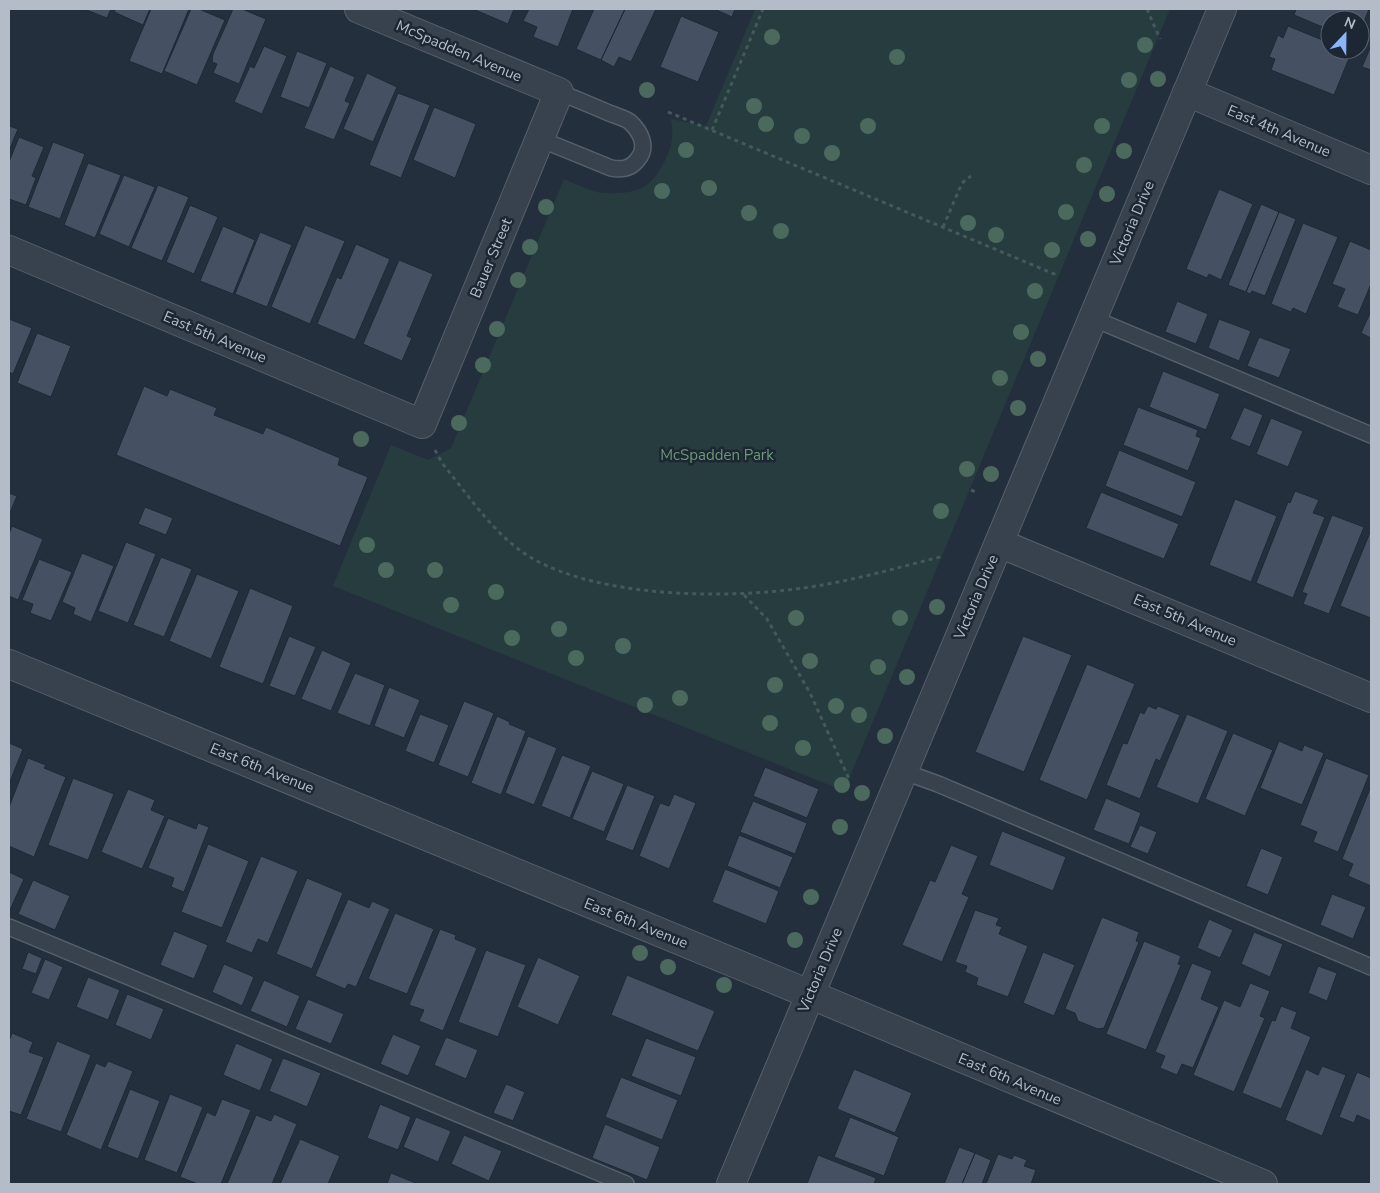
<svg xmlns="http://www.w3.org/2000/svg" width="1380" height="1193" font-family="'Nunito Sans',sans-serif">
<rect width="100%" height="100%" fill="#242f3e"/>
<path fill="#263c3f" d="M755,9H1170L844,791L333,586L391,445L428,460L451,448L564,179C574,183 584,188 593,191C606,195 636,194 647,185C654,179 659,172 663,164C672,148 674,137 671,119L706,126Z"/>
<path fill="#455162" stroke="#1f2835" d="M84,9H111L107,18Z
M116,9H150L143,25L114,12Z
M151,9H189L162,74L129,61Z
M191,9H199L225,20L197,85L164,71Z
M233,9H242L266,19L239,84L213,73L217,64L212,62L213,54Z
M473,9H514L508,24Z
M529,9H573L558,47L533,37L537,27L523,21Z
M594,9H625L601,60L576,49Z
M625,9H656L631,62L619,57L614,67L601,60Z
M714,9H735L732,17Z
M1296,9H1369L1360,32V20H1330V30L1294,15Z
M681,16L719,32L698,82L660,67Z
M1288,26L1330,43V50L1352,51L1334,95L1271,70L1275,59L1269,57L1278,35L1283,38Z
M264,46L287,56L262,114L234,102L250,66L254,68Z
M1371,46V70L1362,67Z
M297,51L327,63L309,108L280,97Z
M330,66L355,77L345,101L350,103L334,140L304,128Z
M367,73L397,87L373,142L343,129Z
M398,93L430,105L401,178L369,165Z
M434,107L476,124L455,178L413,160Z
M9,126L18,129L9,151Z
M19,137L44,147L32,176L36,178L26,205L9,199V162Z
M53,142L85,154L60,219L28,207Z
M88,163L121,175L95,238L64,225Z
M124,175L155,187L129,247L99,234Z
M158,185L189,197L162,261L131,248Z
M1219,189L1253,204L1221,280L1209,274L1207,278L1186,269Z
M1261,204L1279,212L1246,292L1228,285Z
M190,205L218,217L194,274L166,262Z
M1279,212L1296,219L1265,296L1252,291L1250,294L1246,292Z
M1303,223L1338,237L1306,314L1293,308L1291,312L1271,304Z
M305,225L345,241L310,324L271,307Z
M223,226L255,240L233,294L200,281Z
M260,232L292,245L267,307L235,294Z
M1350,241L1371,250V284L1358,315L1337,307L1345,289L1332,284Z
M356,244L390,259L355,340L317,324L337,277L341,279Z
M399,260L433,274L407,336L412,338L402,361L363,344Z
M1177,301L1208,314L1196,344L1165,332Z
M1371,311V338L1361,333Z
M9,319L32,328L13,374L9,372Z
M1219,319L1251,331L1239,361L1208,348Z
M37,333L71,346L51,397L17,383Z
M1259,337L1291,349L1279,378L1247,366Z
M1163,371L1220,394L1206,430L1149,407Z
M144,386L167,396L170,389L217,408L214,415L263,434L266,427L340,458L338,465L368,477L340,546L116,455Z
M1138,407L1198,430L1196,436L1201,438L1188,471L1123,445Z
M1244,407L1263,415L1250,447L1230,439Z
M1271,418L1303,431L1288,467L1256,454Z
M1119,450L1196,482L1182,517L1105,486Z
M1295,491L1319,500L1313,513L1325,517L1293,598L1256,583L1288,502L1290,503Z
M1101,492L1179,524L1164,559L1086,528Z
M9,493L17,496L9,515Z
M1235,499L1277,516L1251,582L1209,565Z
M145,507L173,518L166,535L138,524Z
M1332,515L1364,527L1329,614L1303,604L1307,594L1302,592Z
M12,526L43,539L18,600L9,596V534Z
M1371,530V618L1340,606Z
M126,542L156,554L128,623L98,611Z
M82,553L114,566L91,622L73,614L75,608L62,602Z
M161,557L192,569L164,637L133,625Z
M39,559L72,572L51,621L30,613L33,604L22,600Z
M197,574L239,591L211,659L169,641Z
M250,588L293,606L263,684L219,667Z
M289,636L316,647L295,696L269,686Z
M1023,636L1072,655L1024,772L975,752Z
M322,650L351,663L331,711L301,699Z
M1087,664L1135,684L1087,800L1039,780Z
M355,673L385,685L370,726L337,713Z
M389,687L420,700L404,738L374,726Z
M464,701L494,713L468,777L438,765Z
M1148,706L1156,709L1158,706L1180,715L1160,761L1156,759L1140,799L1106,785L1123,743L1127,744L1140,712L1144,714Z
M420,714L449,725L434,763L405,751Z
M1187,714L1228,731L1198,804L1156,787Z
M497,716L510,722L509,724L526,731L501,795L471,783Z
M1233,733L1273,750L1245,816L1205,799Z
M528,736L557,748L534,805L505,793Z
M1279,741L1302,751L1304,745L1324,753L1302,805L1260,788Z
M9,743L23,749L9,784Z
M562,755L591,766L570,818L541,806Z
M28,758L46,765L44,768L66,777L34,857L9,846V807Z
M1326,758L1369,775L1338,852L1313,842L1317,832L1300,825Z
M765,767L819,789L807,818L753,796Z
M592,771L624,784L604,832L572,819Z
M73,778L114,794L88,860L48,845Z
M627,785L655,796L633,851L605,840Z
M1371,786V886L1348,876L1353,864L1342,859Z
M128,789L155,800L151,810L165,816L142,869L101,852Z
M674,794L696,803L669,869L639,856L660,803L669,806Z
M1106,798L1141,813L1129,844L1093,830Z
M753,801L807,823L795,854L740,832Z
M168,818L196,829L198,823L209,827L184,892L171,887L174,878L148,868Z
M1140,825L1157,832L1148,854L1130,847Z
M1002,831L1066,857L1053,891L989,865Z
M739,835L793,857L780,888L727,866Z
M208,844L249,861L222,928L181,912Z
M951,845L978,856L962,894L969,897L942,962L902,945L930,880L935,882Z
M1261,848L1283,857L1268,895L1246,886Z
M261,856L298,871L268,943L258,939L252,953L225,942Z
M725,869L779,891L766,924L712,902Z
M9,872L24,879L10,910L9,909Z
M307,878L343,893L312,969L276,954Z
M33,880L70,896L55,930L18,914Z
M1332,894L1366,907L1353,939L1320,925Z
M348,899L369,908L372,901L390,909L356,987L348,984L345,989L315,976Z
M975,910L999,918L996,925L1002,927L999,934L1028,946L1008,997L976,985L978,978L965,972L967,966L955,962Z
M395,913L434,929L407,994L368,979Z
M1102,917L1139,932L1136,941L1139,942L1104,1028L1098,1029L1078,1021L1075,1013L1065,1009Z
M1209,919L1233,930L1220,958L1197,948Z
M440,929L456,935L455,939L477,948L443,1031L419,1021L424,1010L409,1005Z
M174,931L208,945L194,979L160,965Z
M1254,932L1283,944L1270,977L1241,964Z
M1144,941L1181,956L1178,964L1181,965L1146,1050L1106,1034Z
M486,950L526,965L498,1037L458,1022Z
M28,952L42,958L36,974L22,969Z
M1043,952L1075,965L1054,1016L1023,1003Z
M538,957L580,976L558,1025L517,1007Z
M45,959L63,967L49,1000L31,993Z
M1192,963L1212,971L1201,999L1219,1007L1193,1068L1182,1064L1177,1075L1160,1068L1165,1056L1155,1052Z
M224,964L254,977L242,1006L212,992Z
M1318,966L1337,973L1327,1001L1308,993Z
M627,975L715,1011L698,1051L611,1015Z
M88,977L120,990L108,1020L76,1007Z
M264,980L300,996L287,1027L250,1011Z
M1250,983L1270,991L1260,1016L1265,1018L1234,1092L1193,1075L1224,1000L1240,1007Z
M127,994L164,1009L151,1040L115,1025Z
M308,999L344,1014L331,1044L295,1029Z
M1281,1006L1297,1012L1291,1028L1311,1037L1281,1109L1242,1093L1272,1020L1275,1021Z
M12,1033L33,1042L29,1052L44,1057L21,1115L9,1111V1041Z
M393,1034L421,1046L408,1076L380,1064Z
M446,1037L478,1050L466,1079L434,1065Z
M646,1038L696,1057L681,1096L631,1076Z
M57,1041L91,1055L61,1132L26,1119Z
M236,1043L273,1059L260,1091L223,1075Z
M283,1058L321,1073L307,1107L269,1091Z
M108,1061L133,1071L101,1150L66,1135L96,1063L105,1067Z
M1322,1066L1346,1075L1322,1136L1285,1120L1306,1069L1318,1075Z
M854,1069L912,1093L895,1133L837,1109Z
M1357,1072L1371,1078V1121L1357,1115L1354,1123L1339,1117Z
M621,1077L678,1100L662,1140L605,1117Z
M506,1084L525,1092L513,1121L493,1113Z
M130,1089L160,1101L138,1159L107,1147Z
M170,1094L203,1107L177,1173L144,1160Z
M222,1099L251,1110L221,1184H198L180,1177L207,1112L215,1116Z
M380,1104L411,1117L398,1150L367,1138Z
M274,1114L297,1124L272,1184H227L256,1115L271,1121Z
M416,1117L451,1131L438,1162L403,1147Z
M850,1117L899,1137L884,1176L834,1157Z
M605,1124L660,1147L647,1180L592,1158Z
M464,1135L502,1151L489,1181L451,1164Z
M300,1139L340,1156L328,1184H280Z
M959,1147L975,1153L962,1184H944Z
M975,1153L991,1160L982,1184H962Z
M998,1154L1012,1159L1014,1155L1027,1160L1024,1166L1036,1170L1031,1184H986Z
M818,1155L876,1178L874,1184H807Z
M391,1173L418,1184H387Z"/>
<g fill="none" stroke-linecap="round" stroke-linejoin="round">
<g stroke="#565f6c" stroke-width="18">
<path id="service" d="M540,139L611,168C622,170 631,169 638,159C648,147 641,132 630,122C625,118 616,116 609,113C593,106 576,99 559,92
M1092,318L1371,435
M902,771L938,784L1371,967
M9,927L626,1184"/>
</g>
<g stroke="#565f6c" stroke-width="30">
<path id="minor" d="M1187,92L1371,170
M9,250L422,424L559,92L359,9
M999,543L1371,698
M9,664L766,976L1263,1184"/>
</g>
<g stroke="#565f6c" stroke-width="30">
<path id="tertiary" d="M731,1184L1222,9"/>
</g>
<path stroke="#44595c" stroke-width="3" stroke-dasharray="4 4" stroke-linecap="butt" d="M1147,9L1160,39
M668,112L1059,276
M712,130L763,9
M943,227L962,183L971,176
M435,450L442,463C469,496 494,535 530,557C602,600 741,600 822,585C863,578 903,566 944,556
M971,490L978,493
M744,595L767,619L810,693L850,781"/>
<use href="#service" stroke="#38414e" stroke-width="15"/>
<use href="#minor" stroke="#38414e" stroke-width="28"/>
<use href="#tertiary" stroke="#38414e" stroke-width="28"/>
</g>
<g fill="#4b6a5d">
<circle cx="772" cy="37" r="8"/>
<circle cx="1145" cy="45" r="8"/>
<circle cx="897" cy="57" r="8"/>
<circle cx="1158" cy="79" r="8"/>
<circle cx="1129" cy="80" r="8"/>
<circle cx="647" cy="90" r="8"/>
<circle cx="754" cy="106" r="8"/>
<circle cx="766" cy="124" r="8"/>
<circle cx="868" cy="126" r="8"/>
<circle cx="1102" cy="126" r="8"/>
<circle cx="802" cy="136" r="8"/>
<circle cx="686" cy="150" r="8"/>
<circle cx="1124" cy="151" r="8"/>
<circle cx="832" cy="153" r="8"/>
<circle cx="1084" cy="165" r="8"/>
<circle cx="709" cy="188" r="8"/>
<circle cx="662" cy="191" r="8"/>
<circle cx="1107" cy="194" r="8"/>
<circle cx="546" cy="207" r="8"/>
<circle cx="1066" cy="212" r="8"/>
<circle cx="749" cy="213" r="8"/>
<circle cx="968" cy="223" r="8"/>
<circle cx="781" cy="231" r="8"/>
<circle cx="996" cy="235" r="8"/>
<circle cx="1088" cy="239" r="8"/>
<circle cx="530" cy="247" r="8"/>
<circle cx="1052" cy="250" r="8"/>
<circle cx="518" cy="280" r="8"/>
<circle cx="1035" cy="291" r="8"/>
<circle cx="497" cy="329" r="8"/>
<circle cx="1021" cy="332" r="8"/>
<circle cx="1038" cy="359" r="8"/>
<circle cx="483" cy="365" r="8"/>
<circle cx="1000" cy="378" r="8"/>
<circle cx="1018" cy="408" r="8"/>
<circle cx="459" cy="423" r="8"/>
<circle cx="361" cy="439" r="8"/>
<circle cx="967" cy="469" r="8"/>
<circle cx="991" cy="474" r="8"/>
<circle cx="941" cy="511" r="8"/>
<circle cx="367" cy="545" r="8"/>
<circle cx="386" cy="570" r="8"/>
<circle cx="435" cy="570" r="8"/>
<circle cx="496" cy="592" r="8"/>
<circle cx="451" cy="605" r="8"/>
<circle cx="937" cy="607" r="8"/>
<circle cx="796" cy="618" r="8"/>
<circle cx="900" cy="618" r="8"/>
<circle cx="559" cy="629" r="8"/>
<circle cx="512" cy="638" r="8"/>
<circle cx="623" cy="646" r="8"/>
<circle cx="576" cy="658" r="8"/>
<circle cx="810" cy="661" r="8"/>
<circle cx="878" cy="667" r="8"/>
<circle cx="907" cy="677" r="8"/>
<circle cx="775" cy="685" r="8"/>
<circle cx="680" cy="698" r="8"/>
<circle cx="645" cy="705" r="8"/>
<circle cx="836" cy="706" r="8"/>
<circle cx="859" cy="715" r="8"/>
<circle cx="770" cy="723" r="8"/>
<circle cx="885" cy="736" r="8"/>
<circle cx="803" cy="748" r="8"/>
<circle cx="842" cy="785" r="8"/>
<circle cx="862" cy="793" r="8"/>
<circle cx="840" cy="827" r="8"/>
<circle cx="811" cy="897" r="8"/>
<circle cx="795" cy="940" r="8"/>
<circle cx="640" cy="953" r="8"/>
<circle cx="668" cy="967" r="8"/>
<circle cx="724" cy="985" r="8"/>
</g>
<g text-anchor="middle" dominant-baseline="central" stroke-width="5" stroke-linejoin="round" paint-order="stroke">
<g font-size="15" fill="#b4bcc9" stroke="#1d2633">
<text transform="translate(459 51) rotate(23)">McSpadden Avenue</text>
<text transform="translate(1279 131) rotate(23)">East 4th Avenue</text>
<text transform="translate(1132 223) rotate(-67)">Victoria Drive</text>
<text transform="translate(491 258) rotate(-67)">Bauer Street</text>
<text transform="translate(215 337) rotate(23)">East 5th Avenue</text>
<text transform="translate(976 597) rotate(-67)">Victoria Drive</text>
<text transform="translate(1185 620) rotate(23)">East 5th Avenue</text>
<text transform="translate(262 768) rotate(22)">East 6th Avenue</text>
<text transform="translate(636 923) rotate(22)">East 6th Avenue</text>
<text transform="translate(820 970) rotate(-67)">Victoria Drive</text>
<text transform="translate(1010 1079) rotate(23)">East 6th Avenue</text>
</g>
<g font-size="15" fill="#6b9a76" stroke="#1d2633">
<text x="717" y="455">McSpadden Park</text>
</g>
</g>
<rect width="1380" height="1193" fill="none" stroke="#b4bcc9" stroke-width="20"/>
<g transform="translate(1345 35) rotate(22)"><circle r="24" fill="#1d2633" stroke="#59626f"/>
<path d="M0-4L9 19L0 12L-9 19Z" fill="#8ab4f8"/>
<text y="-8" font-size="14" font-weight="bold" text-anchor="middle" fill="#b4bcc9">N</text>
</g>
</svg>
